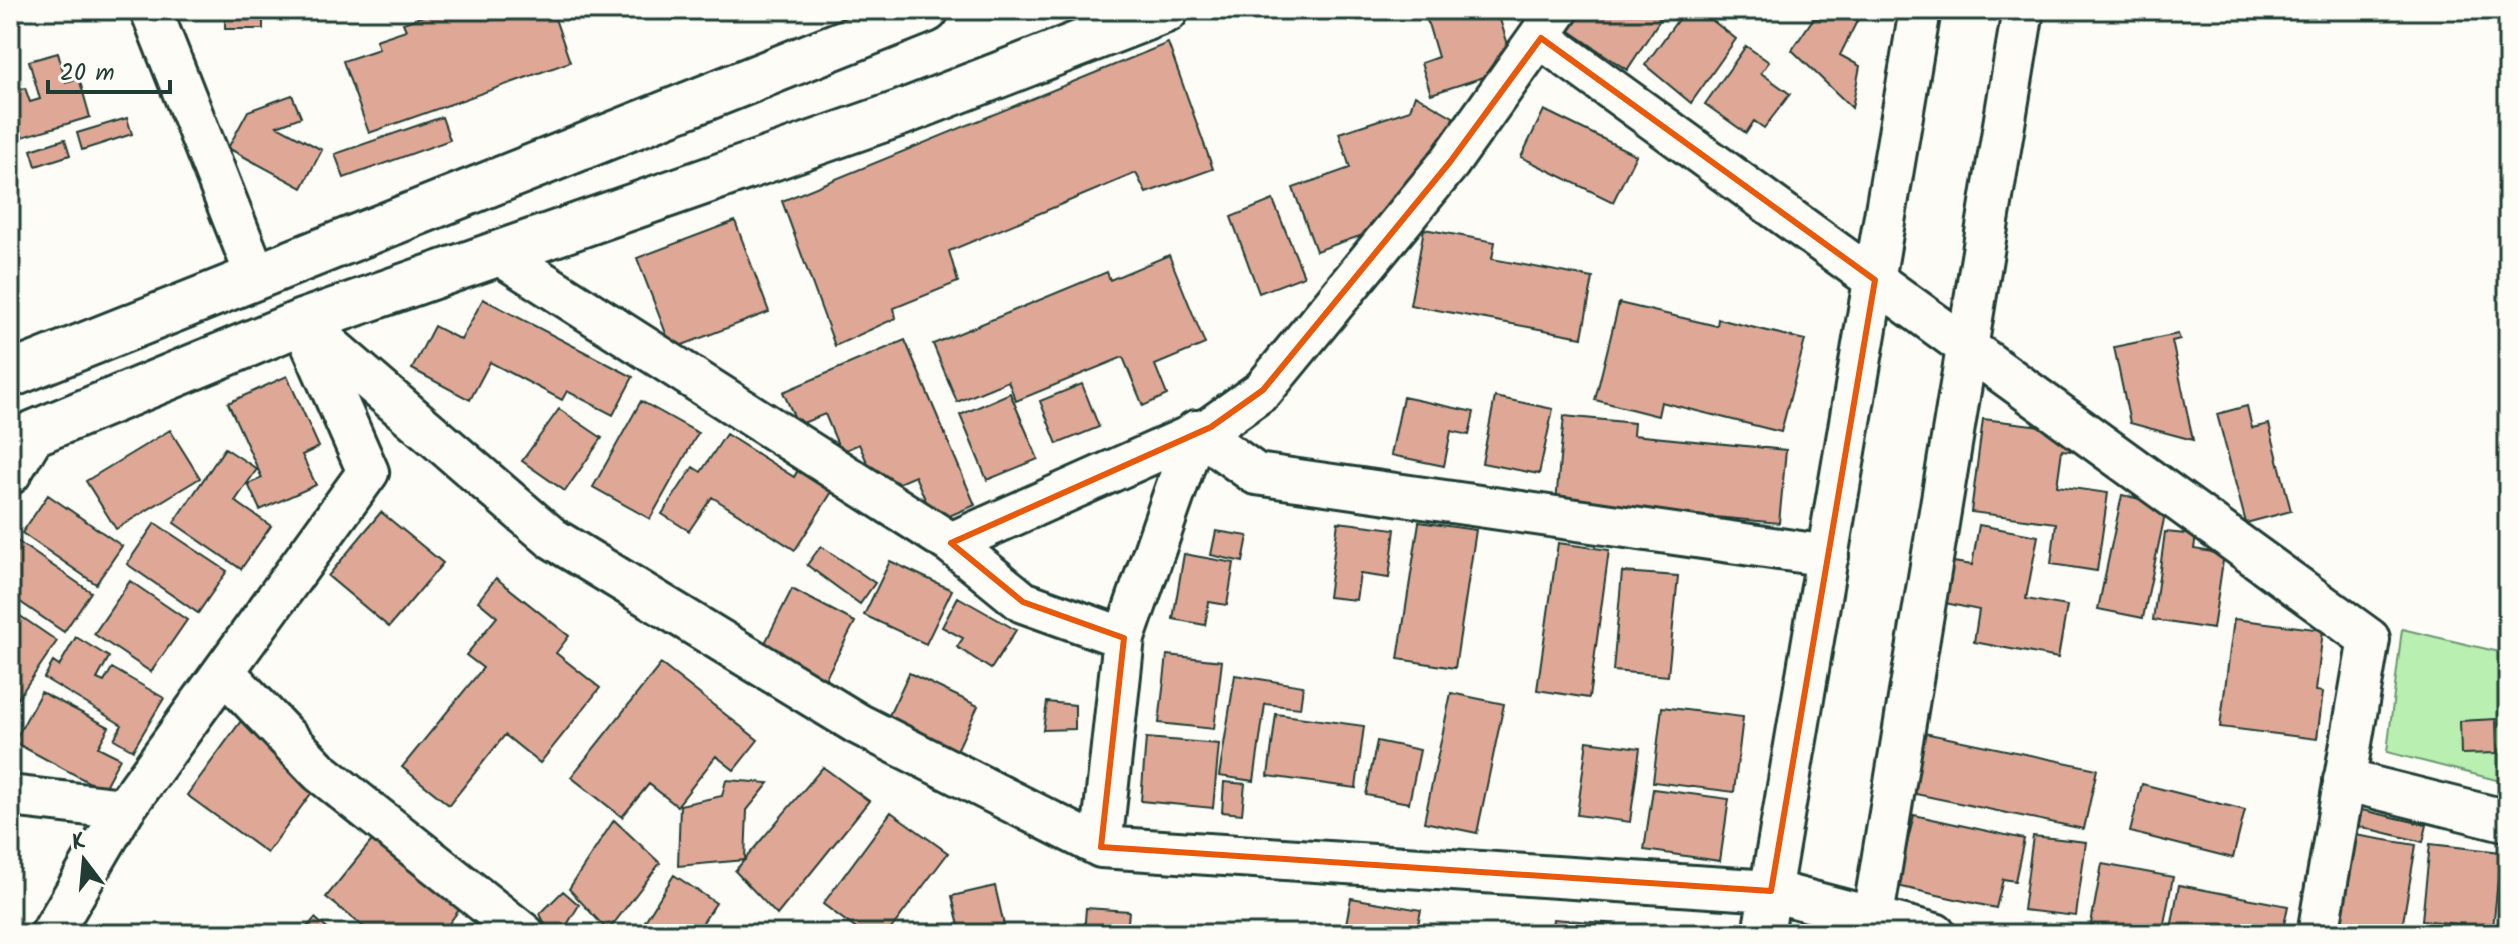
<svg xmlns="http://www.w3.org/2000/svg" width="2518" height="944" font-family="Kalam,sans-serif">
<rect width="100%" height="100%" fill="#fdfcf7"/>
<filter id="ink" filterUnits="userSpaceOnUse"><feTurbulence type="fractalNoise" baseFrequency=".0125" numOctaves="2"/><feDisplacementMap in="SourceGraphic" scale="16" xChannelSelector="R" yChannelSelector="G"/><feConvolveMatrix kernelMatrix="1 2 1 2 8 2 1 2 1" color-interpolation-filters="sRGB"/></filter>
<g filter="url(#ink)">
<path fill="#b9efb0" stroke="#6c9672" stroke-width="2" d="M2402,629L2508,654V783L2387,752Z"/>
<path fill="#dfa896" stroke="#1f3d34" stroke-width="2" d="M225,10H296V12L263,13V29H225Z
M440,10H552L570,62L369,133L343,61L379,49L376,40L406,30L403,23Z
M1424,10H1497L1515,67L1431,94L1421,63L1438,57Z
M1601,10L1665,12L1627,70L1561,25Z
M1685,10H1699L1736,39L1691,103L1645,65Z
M1862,11L1840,55L1860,66L1852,108L1792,50L1813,19Z
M1168,43L1213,169L1146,193L1136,173L949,251L958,282L894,308L896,318L835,346L782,201Z
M1746,46L1769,62L1761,73L1790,94L1764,128L1754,121L1746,133L1705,104Z
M58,53L66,82L79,78L90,117L19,138L10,92L25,88L30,102L40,99L29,61Z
M292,95L301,117L277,126L322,150L302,188L228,148L248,111Z
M1415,95L1453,117L1444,144L1366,234L1316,251L1293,188L1350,168L1339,133L1410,110Z
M1544,110L1636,155L1613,202L1521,157Z
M442,117L450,140L344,178L335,154Z
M127,118L132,134L82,150L77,133Z
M65,139L70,155L36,166L31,150Z
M1273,200L1304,276L1259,293L1231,217Z
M735,221L769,312L672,349L637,258Z
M1424,229L1495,242L1492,259L1593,278L1582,337L1410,305Z
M1169,255L1205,344L1155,365L1167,395L1143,406L1123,357L1016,401L1008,381L957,402L933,344L1107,272L1110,280Z
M483,299L633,377L613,415L567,391L562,400L490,362L470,400L412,369L434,326L461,340Z
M1619,303L1717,326L1718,319L1805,340L1781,432L1661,402L1658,416L1595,400Z
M2178,334L2180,339L2172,341L2193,440L2130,423L2114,347Z
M905,340L975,505L935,522L915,476L880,491L859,444L841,452L825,414L798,425L783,392Z
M287,376L319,447L302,455L316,485L260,510L248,484L262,478L228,403Z
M1082,384L1099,427L1057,444L1040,401Z
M1010,393L1038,459L987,480L960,415Z
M1403,397L1474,412L1469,435L1451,431L1444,466L1391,455Z
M1495,397L1553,409L1539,474L1482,463Z
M641,401L698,433L650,519L593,487Z
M2247,406L2252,428L2269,424L2291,511L2246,523L2217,414Z
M559,409L602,438L565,491L522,461Z
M1564,416L1634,423L1633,435L1786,450L1779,523L1556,502Z
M1983,419L2073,430L2070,451L2062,450L2057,486L2108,493L2097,571L2051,564L2056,523L1971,512Z
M170,430L200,478L116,529L86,481Z
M726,434L794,477L801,465L835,487L795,550L712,497L689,531L662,514L693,467L701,472Z
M225,448L257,469L235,501L271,526L241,569L174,523Z
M48,495L122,546L96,584L22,533Z
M2122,495L2167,505L2143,618L2098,609Z
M381,512L443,563L389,627L328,576Z
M1338,522L1395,529L1389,578L1360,574L1356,600L1328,597Z
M1419,522L1476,530L1455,668L1398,659Z
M155,523L227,571L198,613L127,564Z
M1979,525L2038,536L2026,599L2067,606L2058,658L1974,642L1979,610L1945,603L1953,562L1972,565Z
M1216,531L1248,536L1243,562L1211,555Z
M2165,532L2196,535L2194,549L2224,554L2213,629L2153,620Z
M14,539L91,592L64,632L10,595V544Z
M1558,543L1609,550L1589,698L1537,690Z
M821,546L875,583L860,604L807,565Z
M1184,554L1234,563L1227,605L1209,602L1205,625L1173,619Z
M890,561L952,590L926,644L864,615Z
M1622,572L1678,576L1668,676L1613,671Z
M496,578L569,636L556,653L600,688L540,763L505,735L449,805L402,767L483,668L466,655L497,617L478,601Z
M130,581L187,620L151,672L94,634Z
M792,589L855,622L820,689L759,655Z
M958,597L1016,630L991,669L957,647L963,638L942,627Z
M10,609L57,641L12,707L10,706Z
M2234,619L2323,630L2316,691L2323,692L2317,739L2220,727Z
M76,637L109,657L97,679L104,682L112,668L164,698L133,750L114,739L122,725L44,678L53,662L59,666Z
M1167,655L1222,661L1214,729L1159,723Z
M661,664L758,740L734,770L716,756L677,806L649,784L622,817L571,777Z
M909,673L978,706L953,759L884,726Z
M1235,675L1303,686L1300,708L1265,704L1254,781L1219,776Z
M41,692L109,727L98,747L120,758L103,790L14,742Z
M1451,693L1504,704L1477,833L1424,822Z
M1047,702L1075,705V729L1043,730Z
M1662,707L1743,717L1734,792L1653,782Z
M1276,714L1364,726L1356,788L1268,776Z
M2496,719L2497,753L2461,754L2460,721Z
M241,721L321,780L267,853L187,795Z
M1924,733L2097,769L2084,829L1911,793Z
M1146,738L1219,744L1213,808L1141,801Z
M1377,741L1420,750L1409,803L1366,795Z
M1587,741L1640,748L1630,822L1577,815Z
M823,767L869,801L777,915L735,871Z
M726,780L769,783L747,810L745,860L678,866L680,805L722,796Z
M1224,782L1245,784L1242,814L1222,812Z
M2142,784L2245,810L2233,858L2130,832Z
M1653,789L1729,799L1720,861L1644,850Z
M2362,810L2427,825L2423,842L2358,826Z
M891,812L948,853L887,934H863L823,904Z
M1914,815L2024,839L2015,881L2003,879L1996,908L1897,886Z
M614,820L660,863L608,931L569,889Z
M2349,834L2416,845L2401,934L2334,925Z
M2033,836L2086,842L2076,916L2023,910Z
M374,838L462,906L441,934H365L361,930L364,927L326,897Z
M2430,844L2501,852L2493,928L2422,920Z
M2102,864L2173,877L2162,934H2113L2090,929Z
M674,875L716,903L695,934H637Z
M2179,885L2288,906L2282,934H2170Z
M995,886L1006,934H961L952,896Z
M563,891L579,905L565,928L548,930L540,914Z
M1351,898L1421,910L1416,934H1344Z
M1086,908L1129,911L1127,934H1084Z
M315,918L333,934H301Z
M1553,919L1617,924L1616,934H1551Z"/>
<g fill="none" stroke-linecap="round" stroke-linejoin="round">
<g stroke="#1f3d34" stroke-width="46">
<path id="minor" d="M151,10L256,276
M1541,38L2369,639L2318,934
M497,253L951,543L1023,602L1124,638
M302,322L552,538L858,724L1101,847L1771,891L1935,934
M10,474L35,432
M951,543L1211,427L1263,390L1450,162L1558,10
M225,673L320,772L524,934
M2344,780L2508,821
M10,796L124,809
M1101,847L1124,638L1196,431L1256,474L1828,556
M51,934L124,809L368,472L307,333
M1763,934L1920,10
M1870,934L2023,10"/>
</g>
<g stroke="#1f3d34" stroke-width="50">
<path id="secondary" d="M10,375L926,10
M10,443L302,322L901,113L1166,10"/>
</g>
<use href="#minor" stroke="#fdfcf7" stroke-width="40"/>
<use href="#secondary" stroke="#fdfcf7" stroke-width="44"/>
</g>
</g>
<path fill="none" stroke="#e8590c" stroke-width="6" stroke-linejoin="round" d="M1541,38L1875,280L1771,891L1101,847L1124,638L1023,602L951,543L1211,427L1263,390L1450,162Z"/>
<rect width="2518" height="944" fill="none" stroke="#fdfcf7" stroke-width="40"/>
<rect x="20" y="20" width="2478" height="904" fill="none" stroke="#1f3d34" stroke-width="3" filter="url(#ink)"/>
<g transform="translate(84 860) rotate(344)" stroke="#fdfcf7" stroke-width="6" paint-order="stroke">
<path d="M0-6L14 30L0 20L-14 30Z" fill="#1f3d34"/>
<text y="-12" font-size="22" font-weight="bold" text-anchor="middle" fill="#1f3d34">K</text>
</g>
<path d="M48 80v12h122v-12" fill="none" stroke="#1f3d34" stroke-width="4"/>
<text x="60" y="80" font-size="24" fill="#1f3d34" stroke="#fdfcf7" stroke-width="6" paint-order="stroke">20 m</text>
</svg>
